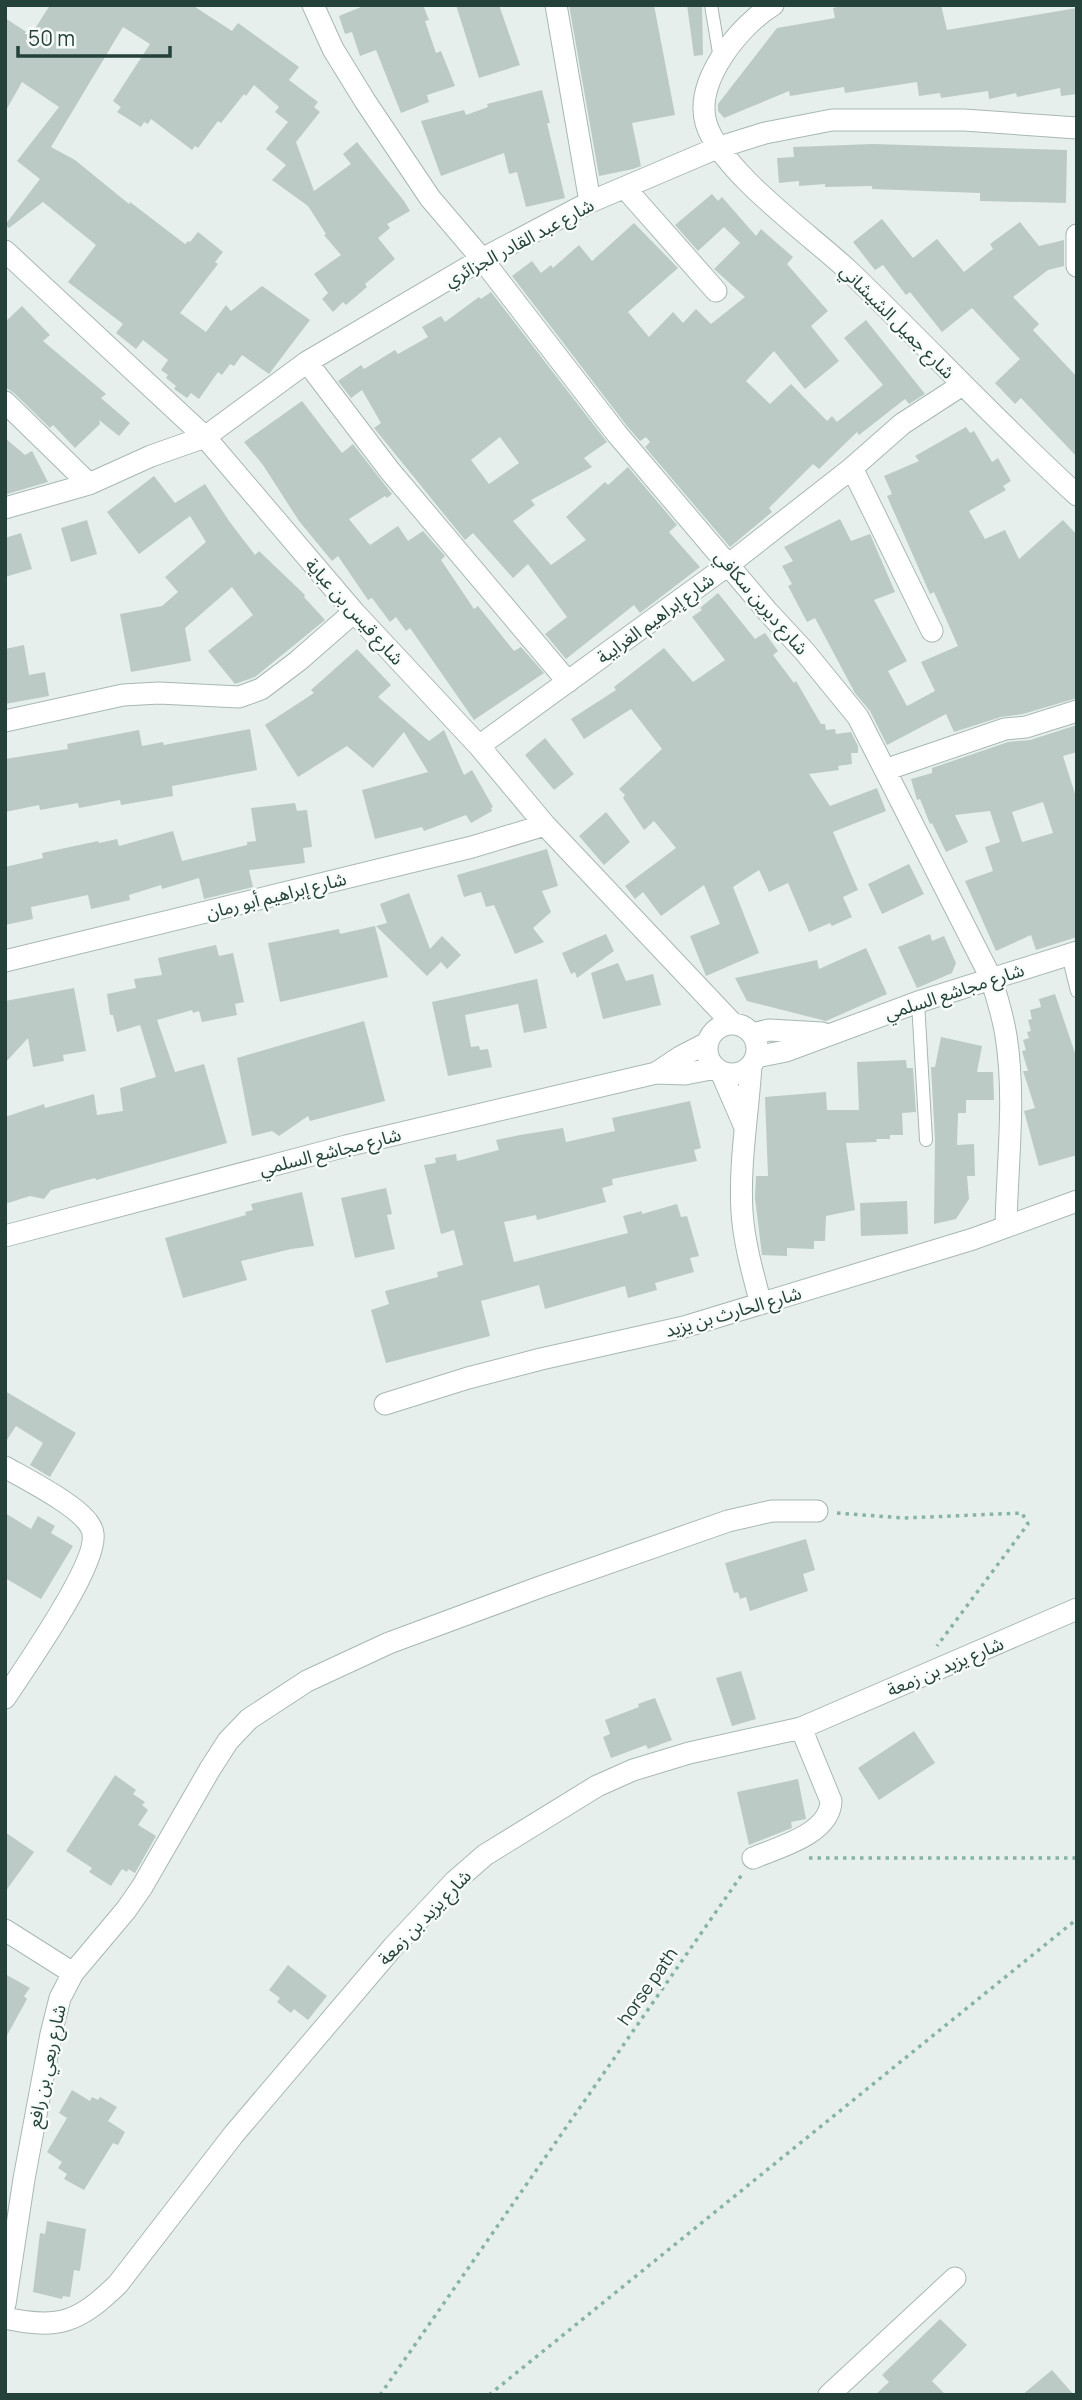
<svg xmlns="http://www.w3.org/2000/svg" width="1082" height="2400" font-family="Manrope,'Noto Sans Arabic',sans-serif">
<rect width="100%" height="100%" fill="#e6efeb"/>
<path fill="#bbcac4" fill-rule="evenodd" d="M50,5H192L232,31L238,23L299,67L289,80L318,102L314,107L320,112L296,142L314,191L351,164L343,154L357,142L404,201L410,211L387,224L390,228L378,238L395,259L365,284L367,287L346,305L343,302L333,312L322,299L328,293L314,274L341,255L324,235L326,234L308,206L272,180L286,165L266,149L288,122L275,112L279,107L254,85L246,96L244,94L221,123L218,121L198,148L195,146L192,150L151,119L148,124L144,122L141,127L117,112L121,107L113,101L150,44L123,27L51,147L75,160L129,204L130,202L185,244L188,241L190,242L198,232L223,252L215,262L218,264L180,313L206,332L226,305L231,311L262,286L310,320L269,374L242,355L234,366L230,364L222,375L218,372L199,399L191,393L187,398L174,389L176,386L166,378L168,375L161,370L168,360L143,340L136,349L116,333L123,324L68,282L96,245L43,202L9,228L5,225L40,179L17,161L59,107L22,82L5,112V18L31,35Z
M366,5H423L429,20L425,21L436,53L441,51L455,86L427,95L429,102L401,113L376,50L360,56L352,32L345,34L339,16Z
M456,5H499L520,65L479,78Z
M569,5H654L675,115L632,123L641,166L633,169L599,176Z
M687,5H702L703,55L694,56Z
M844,5H941L947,30L1077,8V94L1061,96L1060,88L1017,97L1016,93L989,99L988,91L941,98L940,93L919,96L917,82L845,93L844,87L790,96L789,91L724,118L718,111V104L777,28L835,18L833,8Z
M542,90L550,123H547L565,198L526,207L517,172L509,174L504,153L441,176L421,121L464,110L466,115L488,107L487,104Z
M873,144L1067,150L1066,203L980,201V193L872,189V186L825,187V184L799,186V181L779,183L777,158L794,157L793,147Z
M712,194L718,201L722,197L756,236L761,229L793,257L787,264L828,311L811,326L839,361L805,389L774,351L746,381L770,404L791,384L827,421L832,416L837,422L883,385L844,338L866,320L925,394L909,404L905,399L859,435L857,432L819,469L813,464L769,508L772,512L730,547L645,447L650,442L646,437L640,441L627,426L512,276L532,261L541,273L551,265L553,268L579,245L592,261L634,223L678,268L628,312L649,337L673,312L683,323L696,309L711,324L745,297L714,269L740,243L724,227L698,251L675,225Z
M882,219L913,258L937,239L964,272L993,249L990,244L1020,222L1039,246L1064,240V266L1048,270L1013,297L1039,324L1033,330L1077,377V457L1021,398L1015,404L995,383L1020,359L972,308L942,332L910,292L906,295L883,265L875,270L853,242Z
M491,292L607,442L584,458L592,467L531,500L535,505L513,521L551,565L586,540L566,517L605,482L608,485L628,467L677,525L669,532L700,567L640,613L634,605L566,659L545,634L567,617L528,564L513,578L473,533L465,540L374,428L381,423L362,390L351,398L338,381L361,365L364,369L395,350L398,354L428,337L422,327L441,316L445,322L479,297L481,299ZM500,437L519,463L489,484L471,460Z
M22,306L50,335L43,341L106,394L101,398L130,423L119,436L99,420L100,424L75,448L53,425L50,428L14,393L5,387V322Z
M302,401L342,453L353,444L392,494L387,498L385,496L349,519L370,545L398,526L408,541L423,531L445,556L441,560L474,609L478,606L514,651L521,647L544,673L474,720L410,628L406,631L396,617L390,622L372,598L368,600L338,556L332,561L299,521L263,465L244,442Z
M966,427L970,433L974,431L992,462L998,458L1011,481L1003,486L1006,490L969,511L985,539L1005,530L1019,559L1063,520L1077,535V698L1023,714L1001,717L954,732L946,714L887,745L870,711L855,693L815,618L807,622L788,586L792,584L782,566L793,561L784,547L840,519L851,541L870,534L895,592L874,600L907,661L888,671L907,706L935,691L921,662L958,646L934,592L930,594L887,496L892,494L884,476L919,461L915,456Z
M5,438L25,455L32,451L48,482L7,494Z
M154,476L175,503L205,484L229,521L255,555L259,551L305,595L304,597L325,620L255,677L235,684L208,651L253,615L232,587L185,628L191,661L131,672L120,614L162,606L178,592L165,577L206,542L190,516L139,554L107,512Z
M87,520L97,554L71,562L61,528Z
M21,533L32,569L5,577V538Z
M718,593L755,639L765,633L778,651L773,655L794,683L796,681L821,724H825L826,730L835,729L836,734L851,732L858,746V753H851L852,764L838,766L839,770L809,774L830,806L877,788L886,811L833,832L858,890L843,897L852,917L832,926L830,923L809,932L788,883L769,892L759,870L733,887L759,953L706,976L690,936L720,924L704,885L661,916L643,892L635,899L625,886L676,848L654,821L644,830L623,798L625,795L619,789L662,749L631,709L584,739L571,719L616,690L614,687L664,648L693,682L725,660L692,617L702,610L700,608Z
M24,645L29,675L45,672L49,696L5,704V649Z
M357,649L391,685L378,697L429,741L444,730L464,775L472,770L493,807L491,808L492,811L471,823L466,815L424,831L422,827L375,839L362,790L428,772L404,732L373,768L347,746L298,777L265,725L314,693L311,690Z
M1077,725V752L1063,756L1077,800V937L1036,950L1031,935L996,951L965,881L993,871L985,847L1000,842L990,811L955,815L968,842L946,852L932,823L930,824L920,799L917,800L911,779L932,773V768L1008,742L1030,740ZM1043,802L1053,833L1022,842L1012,812Z
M250,729L257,770L172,786L173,796L121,805L120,800L79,808L78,803L40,810L39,805L5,812V759L68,749L67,744L139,730L142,746L163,742L164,745Z
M545,738L574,774L554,790L525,755Z
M295,803L297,811L307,810L312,847L303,848L305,863L249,870L253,887L204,899L199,878L162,889L161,885L129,895L130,900L91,909L88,895L31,907L33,919L5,925V867L43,858L42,853L98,841L99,843L117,839L119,846L173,831L182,861L247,845V842L256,841L251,808Z
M606,812L630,842L604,865L579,836Z
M547,849L558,886L542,891L551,912L533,928L544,942L515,954L494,905L486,907L481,892L464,897L457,875Z
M909,864L924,894L882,914L868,884Z
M409,893L430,949L442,936L461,955L447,969L441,962L427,976L376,926L387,923L380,904Z
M375,926L388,977L280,1002L268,943L339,929L340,934Z
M606,934L614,951L577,978L575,972L571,974L562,953Z
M930,934L932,941L944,936L956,963L952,973L917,988L898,947Z
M216,945L219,956L233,953L244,1002L235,1004L237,1015L202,1022L199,1011L193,1013L192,1010L157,1020L175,1072L204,1064L227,1143L96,1180L95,1178L51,1190L44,1199L30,1196L5,1204V1117L44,1104L45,1108L94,1094L97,1115L123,1111L120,1088L156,1077L140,1025L117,1032L113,1015H110L107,994L136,988L134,979L162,975L158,958Z
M866,948L887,994L826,1021L747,1001L735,978L817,960L819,969Z
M618,963L626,981L653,974L661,1005L603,1019L591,973Z
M537,979L547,1028L524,1033L518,1004L465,1015L471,1047L479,1046L480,1050L488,1049L492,1067L448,1076L432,1002Z
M74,988L86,1051L63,1055L64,1061L33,1067L28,1038L5,1063V1001Z
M1055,994L1077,1059V1155L1039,1166L1024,1111L1035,1108L1023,1071H1028L1022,1051L1026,1050L1023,1040L1029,1038L1027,1032L1031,1031L1028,1020L1032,1019L1030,1010L1041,1007L1039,999Z
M364,1021L385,1101L310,1121L308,1116L279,1136L272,1131L252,1136L237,1058Z
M941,1037L982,1046L977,1072H993L994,1100H966V1113H958L957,1145L974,1144L975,1176H967L969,1199L956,1219L934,1224L935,1139L931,1067H935Z
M906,1060L907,1068H913L916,1112L902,1113L903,1135H890V1139H876L877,1142L846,1143L855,1210L826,1216L825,1241H814V1249L787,1248V1256L762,1255L755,1198L756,1176H768L765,1097L826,1092L827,1110H859L857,1062Z
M690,1101L701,1148L694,1150L697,1161L612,1179L613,1185L602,1188L606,1202L537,1220L536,1215L504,1222L514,1262L628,1233L623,1216L642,1211V1214L677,1204L681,1217L687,1216L699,1256L690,1258L694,1272L655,1283L657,1290L628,1298L625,1286L545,1309L539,1285L481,1301L490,1336L386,1363L371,1310L389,1304L385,1291L438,1277L437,1272L463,1265L454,1230L441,1234L424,1165L436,1163L435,1158L456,1154L457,1161L499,1150L496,1140L520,1135L563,1128L566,1142L615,1131L612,1118Z
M386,1188L392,1214L387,1215L395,1249L355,1258L341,1198Z
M302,1192L314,1246L291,1249L241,1261L247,1280L183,1298L165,1238L246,1215L245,1212L253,1210L251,1204Z
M907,1201L908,1234L861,1236L860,1203Z
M5,1391L76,1433L50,1477L30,1465L43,1443L16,1426L5,1443Z
M5,1513L31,1529L38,1516L55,1526L51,1533L73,1546L41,1599L5,1578Z
M806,1539L815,1570L803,1574L808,1591L750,1611L746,1597L740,1599L738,1592L734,1593L725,1563Z
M741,1671L756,1719L732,1726L716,1678Z
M655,1698L672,1740L648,1749L646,1745L611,1758L603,1737L610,1734L605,1720L639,1707L638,1704Z
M914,1731L935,1763L879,1800L858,1768Z
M115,1775L136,1790L133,1794L145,1802L142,1805L148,1810L138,1825L156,1836L135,1873L128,1869L127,1872L122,1869L111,1886L89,1872L92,1868L66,1851Z
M798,1779L806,1819L791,1822L792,1828L749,1845L737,1792Z
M5,1832L34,1852L5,1892Z
M288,1965L327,1996L308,2020L294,2009L291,2013L277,2002L280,1998L269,1990Z
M5,1974L30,1988L24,1996L27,1999L5,2039Z
M72,2090L90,2101L92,2097L98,2100L100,2097L117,2107L108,2121L125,2132L118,2145L113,2143L84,2190L64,2179L67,2174L58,2168L62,2162L47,2152L67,2118L59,2113Z
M47,2221L86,2229L80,2271L74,2270L70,2297L63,2296L62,2299L33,2292L40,2233L45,2234Z
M940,2319L967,2345L932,2381L946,2395H875L889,2382L882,2375Z
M1052,2370L1074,2395H1022Z"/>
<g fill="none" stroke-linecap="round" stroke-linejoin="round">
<g stroke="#a8b8b2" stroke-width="14">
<path id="lane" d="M711,5L720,59
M1068,955L1077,991
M918,1002L926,1140"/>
</g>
<g stroke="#a8b8b2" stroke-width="23">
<path id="street" d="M313,5L333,49L365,101L430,198L482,259L617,434L768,612L805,652L858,717L991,978C997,997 1003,1016 1006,1036C1016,1098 1007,1165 1006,1227
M556,5L590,202
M773,5C740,25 694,81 706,123C720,171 812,236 849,271C926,345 998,423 1077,495
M625,188L716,291
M1077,235V266
M5,251L205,437L354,612L479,746L545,825L732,1023
M307,362L390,471L568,682
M5,402L89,484
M852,468L932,631
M5,508L89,484L151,456L205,437L307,362L482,259L590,202L717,148L765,133L832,120H964L1077,128
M5,721L123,695L159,693L239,697L261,689L298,661L354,612
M479,746L728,565L852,468L902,424L962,385
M885,770L1005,729L1026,727L1077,711
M5,961L472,847L545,825
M707 1049a25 25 0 1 1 50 0a25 25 0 1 1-50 0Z
M752,1034L769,1030L822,1033
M756,1057L786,1051L918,1002L1077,952
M751,1065C748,1115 739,1163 742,1212C744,1243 753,1274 761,1304
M721,1072L744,1125
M656,1073L680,1057L707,1043
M5,1236L346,1146L656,1073L685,1074L716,1068
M385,1404L468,1378L541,1359L684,1327L973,1239L1077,1201
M5,1467C26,1479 77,1505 89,1524C91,1527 93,1531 93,1534C98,1565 24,1669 5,1698
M753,1858C779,1847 830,1834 831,1801L801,1728
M5,1930L73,1973
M5,2304L24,2179L51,2034L60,1998L73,1973L126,1910L142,1887L210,1769L228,1741L249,1719L307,1681L389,1643L540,1587L728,1521L772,1511H817
M5,2318C59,2330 79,2322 118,2284L234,2134L393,1947L454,1882L485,1855L597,1786L633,1770L689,1753L801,1728L1077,1609
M829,2395L955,2278"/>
</g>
<path stroke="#86b3a5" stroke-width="3.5" stroke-dasharray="3.5 5" stroke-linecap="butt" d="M837,1513L904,1518L1022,1513L1028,1524L1025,1528L937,1646
M809,1858H1077
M380,2395L743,1873
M489,2395L1077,1919"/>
<use href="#lane" stroke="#fff" stroke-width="12"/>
<use href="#street" stroke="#fff" stroke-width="21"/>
</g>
<g text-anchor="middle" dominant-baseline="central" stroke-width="5" stroke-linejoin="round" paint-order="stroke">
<g font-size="18" fill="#24423a" stroke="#f7fbf9">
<text transform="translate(519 242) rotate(-28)">شارع عبد القادر الجزائري</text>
<text transform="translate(898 321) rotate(45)">شارع جميل الشيشاني</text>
<text transform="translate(762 602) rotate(49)">شارع ديرين سكافي</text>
<text transform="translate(355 611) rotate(48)">شارع قيس بن عباية</text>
<text transform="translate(655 618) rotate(-36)">شارع إبراهيم الغرايبة</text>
<text transform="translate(276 895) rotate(-14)">شارع إبراهيم أبو رمان</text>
<text transform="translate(954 991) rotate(-18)">شارع مجاشع السلمي</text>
<text transform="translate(330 1151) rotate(-14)">شارع مجاشع السلمي</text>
<text transform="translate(733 1311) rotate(-16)">شارع الحارث بن يزيد</text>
<text transform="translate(945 1666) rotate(-23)">شارع يزيد بن زمعة</text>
<text transform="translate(424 1917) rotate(-46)">شارع يزيد بن زمعة</text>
<text transform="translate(647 1986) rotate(-55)">horse path</text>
<text transform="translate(46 2066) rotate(-78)">شارع ربعي بن رافع</text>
</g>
</g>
<rect width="1082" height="2400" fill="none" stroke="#24423a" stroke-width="14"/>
<path d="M18 46v10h152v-10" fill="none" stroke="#24423a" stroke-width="3.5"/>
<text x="28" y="46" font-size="21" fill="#24423a" stroke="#f7fbf9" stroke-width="5" paint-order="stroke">50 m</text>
</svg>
